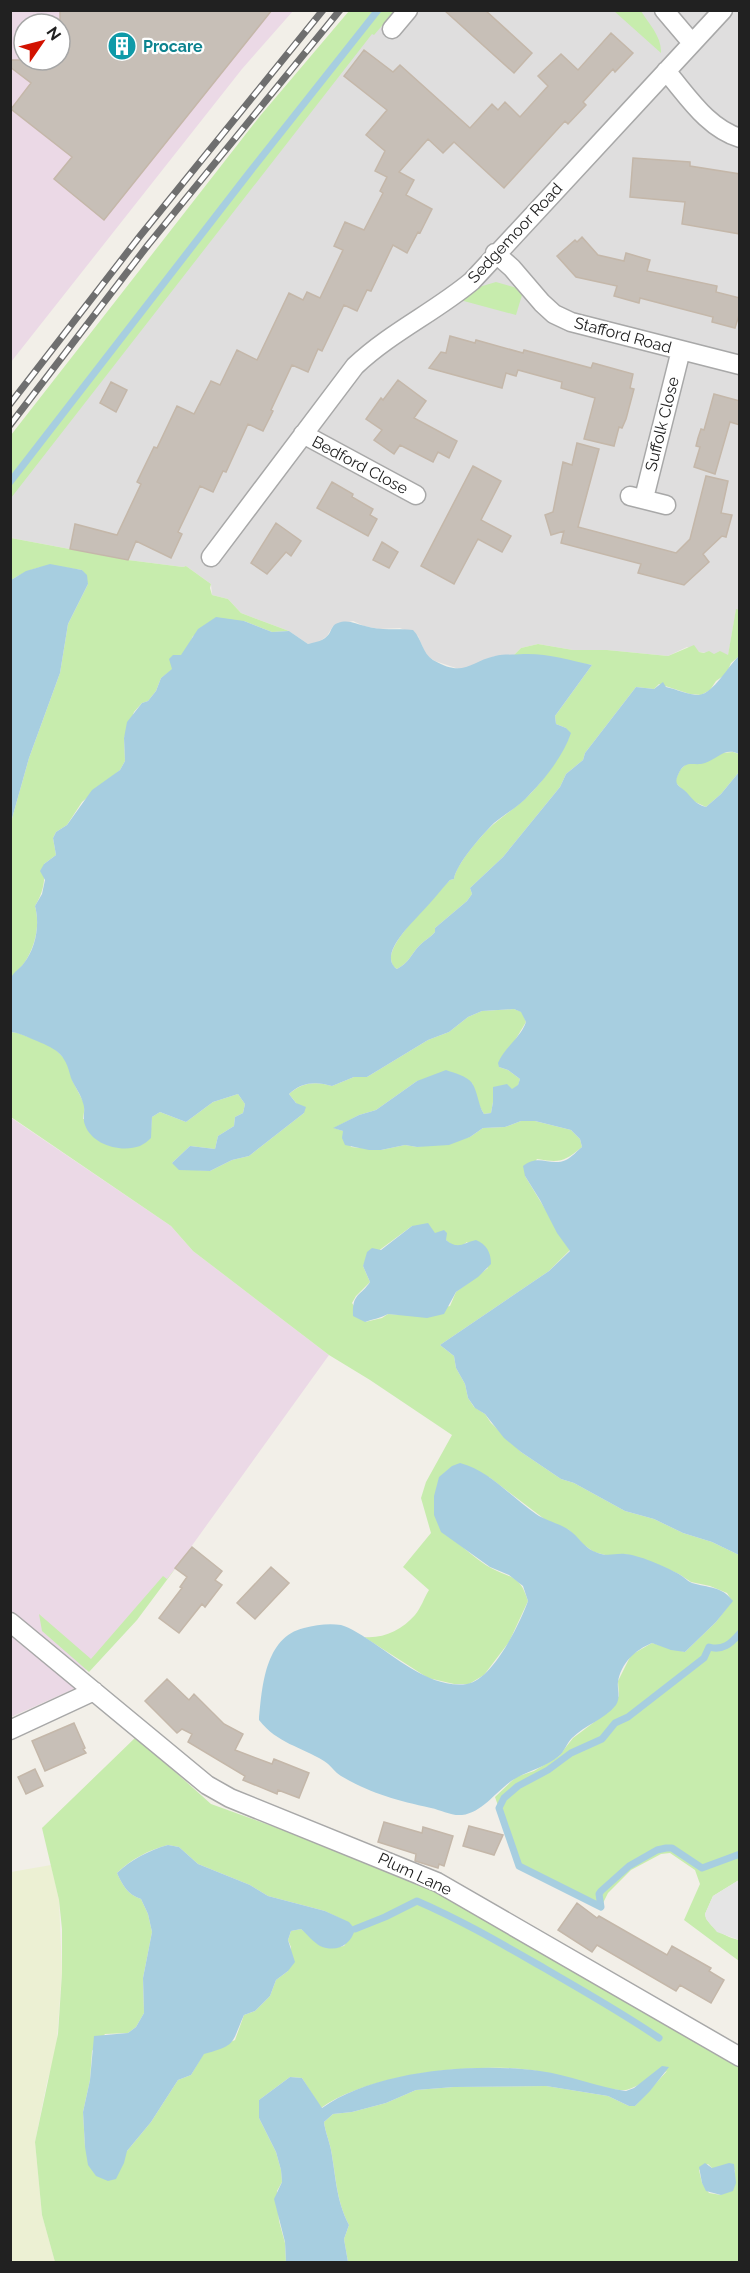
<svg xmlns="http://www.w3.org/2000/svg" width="750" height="2273" font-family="Raleway,sans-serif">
<rect width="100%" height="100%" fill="#f2efe8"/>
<path fill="#dfdede" d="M378,11H739L740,610H736L728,656L699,652L687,647L668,656L607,650H573L538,644L521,648L513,656H495L469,668H456L435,661L426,655L418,636L400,628L379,629L364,626L353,621L333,626L327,636L319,642L308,644L289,631L241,613L228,599L212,595L211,584L186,566L183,567L128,560L11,538L10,482Z"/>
<path fill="#ebd9e6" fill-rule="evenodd" d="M11,11H293L242,69L11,362ZM24,24H60V60H24Z
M10,1117L171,1226L193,1251L329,1355L178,1565L167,1579L163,1577L91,1660L76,1688L11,1717Z"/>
<path fill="#ecf0d3" d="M51,1865L59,1900L62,1973L56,2051L47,2082L35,2142L42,2215L55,2262H11V1872Z"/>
<path fill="#c7ecad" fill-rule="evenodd" d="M349,11H395L374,35L372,34L11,498V435L260,116Z
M614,11H641C649,24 662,37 661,53Z
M496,282L517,288L522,295L516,315L460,300L472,289Z
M11,538L128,560L183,567L186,566L211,584L210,588L212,595L228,599L241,613L289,631L272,632L244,621L193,636L188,647L173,669L161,678L156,691L148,701L142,703L134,712L124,738L125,761L120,770L82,802L67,825L56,832L53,838L56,855L44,864C45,881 44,891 35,906C40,924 36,945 25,962C19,970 16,970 11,980V822L29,758L60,673L68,624L88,584L82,570C49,565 39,563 11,580Z
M736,609L739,610V656L731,663L726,674L716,681L710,690L701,695L690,694L659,684L654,689L636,687L585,753L583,760L566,774L560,787L503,857L470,888L472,894L467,901L435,928V932C431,937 425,940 420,945C411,954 409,963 397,969L393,966C391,961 390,957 392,952C398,933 436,895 450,880L454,879C456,864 483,833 495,823C506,814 518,806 528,796C545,780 557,758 569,738L566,728L556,724L555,716L592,665L525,654L513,656L521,648L538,644L573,650H607L668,656L694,645L699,652L704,653L709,651L714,654L720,651L728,655Z
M733,752L739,754V772L721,794L706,807L693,801L676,783V779L680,770L686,764L699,763L722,753Z
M514,1009L522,1012L526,1022L499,1067L508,1070L520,1079L518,1086L493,1102L491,1113L484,1114L480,1107L472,1083L417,1081L376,1110L359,1115L334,1128L343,1131L351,1147L381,1150L405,1145L417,1147L470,1137L483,1128L505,1127L521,1121H535L571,1130L580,1139L582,1147C564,1162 560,1163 537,1159L525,1176L570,1250L549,1271L440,1345L454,1356L456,1368L465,1384L468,1398L474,1407L485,1414L491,1423L521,1452L561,1479L574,1483L625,1511L654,1519L683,1533L712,1542L739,1555V1880L713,1896L705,1914C707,1927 728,1938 739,1940V1961L684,1920L700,1884L695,1870L670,1853L661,1854L631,1870L608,1893L601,1907L519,1866L495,1797L516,1777L534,1771L559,1756L573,1738L605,1714L619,1696L618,1681L631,1655L652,1643L685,1652L716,1622L732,1601L727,1593L710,1586L691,1582L679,1574L646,1560L625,1554L613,1557L594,1552L584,1545L569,1530L547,1521L489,1477L455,1541C467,1550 478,1561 491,1568C512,1579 520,1575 528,1601L509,1642L484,1675L469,1684H454L428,1678L364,1637C383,1639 402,1630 415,1615C421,1608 424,1598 429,1590L403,1567L431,1533L421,1498L426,1482L452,1435L370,1380L329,1355L193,1251L171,1226L11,1117L10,1032L18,1033L52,1046L65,1059L71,1070L72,1080L85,1105L83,1119L151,1129L152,1117L160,1112L186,1122L213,1102L238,1094L245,1104L243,1113L235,1117L234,1126L218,1136L215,1149L190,1146L172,1163L197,1170L210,1171L232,1160L249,1156L304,1113L289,1094C302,1082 316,1081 332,1086L354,1077H367L428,1040L449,1032L468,1017L482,1011ZM412,1226L431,1229L435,1234L444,1231L446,1240L452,1245L460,1247L467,1242L488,1268L456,1292L450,1306L404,1315L388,1314L382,1318L365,1322L352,1303L356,1296L370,1282L363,1266L366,1260Z
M178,1565L137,1620L89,1672L42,1631L39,1614L91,1659L163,1576L167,1579Z
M136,1737L211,1804L393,1870L515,1934L739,2064V2262H348L344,2239L349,2225C336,2200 336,2176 331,2150C329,2140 325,2131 324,2122L333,2114L352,2112L386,2103L416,2090L454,2087L546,2086L608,2096L629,2106H635L667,2071C660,2074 630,2090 626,2090C606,2091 564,2076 542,2072C485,2060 368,2073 321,2108L302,2078L290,2077L259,2100V2118L276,2152L281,2170L282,2182L277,2191L279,2221L285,2243L286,2262H55L42,2215L35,2142L58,2034L62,1973V1929L59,1900L42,1828ZM168,1845L179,1847L198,1864L250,1885L268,1896L325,1911L349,1923L355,1929L344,1946C320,1950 318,1942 301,1929L291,1931L288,1940L291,1947L288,1971L276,1980L270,1996L255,2011L244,2015L235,2040L204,2053L191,2075L178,2080L151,2122L127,2151L85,2147L83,2112L90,2080L92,2051L105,2034L128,2033L136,2027L144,2013L143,1978L152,1932L148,1914L141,1899C127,1894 123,1886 117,1873C131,1859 149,1850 168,1845ZM708,2164L712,2168L735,2170V2174L721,2195L709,2193L702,2183L699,2170Z"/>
<path fill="#e5e5e5" d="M739,1880V1940L717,1932L706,1919L705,1914L713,1896Z"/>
<path fill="#a7cee0" d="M50,564L82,570L87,575L88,584L68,624L60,673L29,758L11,822V580L26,571Z
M216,617L244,621L272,632L289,631L308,644C316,642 324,641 329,634C332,629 332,625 338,623C348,619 356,624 365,626C381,631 397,628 413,630C422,639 422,653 433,660C464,678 469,662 495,656C503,654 515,655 523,654C546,653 570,660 592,665L555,716L556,724L566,728L571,733C564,754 546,778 530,794C520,806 506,813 494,823C483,834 456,864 454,879L450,880C439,892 430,904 419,915C409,926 378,956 397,969C409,963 411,954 420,945C425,940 431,937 435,932V928L467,901L472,894L470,888L503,857L560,787L566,774L583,760L585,753L636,687L654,689L663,682L666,687C676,689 688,695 699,695C714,693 728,666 739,656V754C724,747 718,759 705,763C694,767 685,758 678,775C674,784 678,785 684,790C692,797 694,804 706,807L721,794L739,772V1555L712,1542L683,1533L654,1519L625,1511L574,1483L561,1479L521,1452L504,1438L485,1414L475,1408L468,1398L465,1384L456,1368L454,1356L440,1345L549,1271L570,1251L557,1233L540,1200L525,1176L523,1166C539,1153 550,1167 566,1160C572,1157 577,1151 582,1147L580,1139L571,1130L535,1121H521L505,1127L483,1128L470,1137L449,1145L417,1147L405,1145L381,1150H369L345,1145L342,1138L343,1131L333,1128L359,1115L376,1110L417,1081L446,1070C454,1073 467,1076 472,1083C478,1092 478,1105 484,1114L491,1113L493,1102V1087L507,1084L512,1089L518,1085L520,1079L508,1070L499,1067L498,1063C505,1047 521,1037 526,1022L521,1012L514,1009L482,1011L468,1017L449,1032L428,1040L367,1077H354L332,1086C316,1081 301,1082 289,1094L296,1103L306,1107L304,1113L249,1156L232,1160L210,1171L179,1170L172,1163L190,1146L215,1149L218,1136L234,1126L235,1117L243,1113L245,1104L238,1094L213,1102L186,1122L160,1112L152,1117L151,1138C148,1141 144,1144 140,1146C121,1153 92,1145 85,1125C82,1118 86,1110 83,1103C81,1094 74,1086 71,1078C65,1052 56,1049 32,1039C25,1036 19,1033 11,1032C10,1016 7,996 10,981C12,972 19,970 24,963C36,948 40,924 35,906L42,894L45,880L40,871L44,864L56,855L53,838L56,832L67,825L92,790L120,770L125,761L124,738L127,722L142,703L148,701L156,691L161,678L172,669L169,659L173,655H181L198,629Z
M428,1223L435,1233L444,1230L447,1233L446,1240C458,1250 463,1243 476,1240C486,1244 491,1252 491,1264L478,1277L456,1292L444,1314L427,1318L388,1314C381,1318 373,1319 365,1322L353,1316C352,1293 360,1297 370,1282L363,1266L367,1252L372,1248L381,1250L412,1226Z
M460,1463C490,1471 511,1497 536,1514C546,1521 559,1523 569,1530C578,1536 583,1546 593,1551C607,1558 613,1553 625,1554C639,1555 664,1566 677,1573C682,1575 687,1581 692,1583C708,1588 722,1586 733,1601L716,1622L685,1652L671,1650L652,1643C635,1650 621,1663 618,1682C617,1690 621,1697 616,1705C605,1719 585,1725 572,1738C567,1743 564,1752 559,1756C547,1766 531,1770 518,1777C498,1787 485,1812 462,1815C451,1816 441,1810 431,1808C396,1800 372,1794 341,1776C334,1772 331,1765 324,1761C300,1746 278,1744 259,1720C262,1687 265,1637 304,1628C316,1625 329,1623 341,1625C351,1628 360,1634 369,1640C397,1658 431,1689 467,1684C493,1680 520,1623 528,1601L523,1586L509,1575L490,1567L441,1532L434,1515V1496L439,1477L452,1466Z
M168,1845L179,1847L198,1864L250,1885L268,1896L325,1911L349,1922L355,1929C351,1945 337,1953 320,1946C313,1942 307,1934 301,1929L291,1931L288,1940L295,1962L288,1971L276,1980L270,1996L255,2011L244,2015C231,2044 237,2045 204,2054L191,2075L178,2080L151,2122L127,2151L124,2163L116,2179L108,2181L96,2176L88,2165L85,2147L83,2112L90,2080L94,2036L128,2033L136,2027L144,2013L143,1978L152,1932L148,1914L141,1899C127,1894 123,1886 117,1873C131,1860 149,1850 168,1845Z
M662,2066L669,2067L650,2091L635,2106H629L608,2096L546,2086L454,2087L416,2090L386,2103L352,2112L333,2114L324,2122C325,2131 329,2140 331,2150C336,2177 336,2200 349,2225L344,2239L348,2262H286L285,2242L274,2199L282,2182L281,2170L276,2152L259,2118V2100L290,2077L302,2078L322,2108C374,2070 477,2062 540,2071C569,2075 597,2087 626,2091L634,2088Z
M705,2163L712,2168L729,2163L734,2164L736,2183L733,2191L721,2195L706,2191L702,2183L699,2167Z"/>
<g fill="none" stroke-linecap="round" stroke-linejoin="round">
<path stroke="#a7cee0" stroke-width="7" d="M10,482L249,173L378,10
M740,1633C731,1644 722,1651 709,1647L704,1658L628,1717L615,1723L602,1739L571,1753L548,1770L518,1786L504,1798L499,1808L519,1866L601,1907L599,1894L601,1891L629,1866L657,1850L666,1848H672L702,1868L740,1854
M355,1929L385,1917L417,1901C461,1920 502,1944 544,1968C583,1991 621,2012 659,2038"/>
</g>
<path fill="#c7bfb7" stroke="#c4b7a9" stroke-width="1.5" d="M60,10H272L104,220L54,179L72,157L11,109L31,83L10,67V60H60Z
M444,10H485L532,53L514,73Z
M611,33L633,53L615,72L613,69L583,102L586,105L568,124L565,121L504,188L454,142L443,153L428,139L399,172L414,180L406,195L432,209L420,233L418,232L407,253L393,245L371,291L367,290L357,311L344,305L322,351L318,349L308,372L292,365L271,410L273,411L263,431L248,424L226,472L223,471L213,492L200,486L178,532L182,534L171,558L136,541L128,560L70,549L75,524L117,535L141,484L137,482L154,447L157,448L177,406L194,414L211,381L220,385L237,350L257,360L289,293L303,300L307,292L320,298L343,250L334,246L345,222L364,230L383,193L380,191L387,177L375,171L385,151L366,135L387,110L344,76L364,50L393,72L400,65L470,128L492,104L498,110L505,102L520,117L548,86L538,76L561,54L578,70Z
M633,158L690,162V166L740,174V234L682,224L685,202L630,197Z
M582,237L598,255L624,261L626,253L650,260L647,271L717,286L716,292L740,298V312L735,328L712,322L713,317L663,304L640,298L639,303L614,296L617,286L576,277L557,256L575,240L577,242Z
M450,336L475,343L476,340L523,353L524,350L591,368L593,363L633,374L630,388L634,389L626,419L622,428L619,427L614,446L584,439L595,398L561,388L562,382L518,370L516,376L506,373L502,388L429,368L441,352L446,353Z
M398,380L426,401L414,418L457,441L449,458L438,452L433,462L400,445L394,454L374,440L382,430L366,419L381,398L383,400Z
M111,382L127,390L116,412L100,403Z
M714,394L740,401V425L730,422L715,474L694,467L700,447L696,446L698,438L701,429L704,430Z
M577,443L599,449L578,527L676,553L690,539L706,476L728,481L721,513L732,515L726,537L722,536L703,554L709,562L684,585L638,573L641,564L561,543L564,531L551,535L545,515L553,512L563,462L572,465Z
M473,466L501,481L481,520L511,536L502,552L478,539L454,584L421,566Z
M332,482L353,494L352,497L373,509L370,515L377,519L368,536L317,508Z
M276,523L301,541L291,556L286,552L267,574L251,563Z
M382,542L398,552L389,568L373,560Z
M192,1547L222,1571L215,1580L222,1585L205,1607L202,1604L179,1633L159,1618L182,1588L180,1587L187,1577L175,1568Z
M271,1567L289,1583L255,1619L237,1603Z
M167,1679L189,1700L194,1694L224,1724L243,1734L235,1750L272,1764L274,1759L309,1773L299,1798L278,1790L277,1794L243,1780L245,1776L188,1742L192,1734L182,1729L177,1733L145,1701Z
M74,1723L85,1748L83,1749L86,1753L45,1771L32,1741Z
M35,1769L43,1786L26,1794L18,1777Z
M384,1822L422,1833L423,1827L453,1836L444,1866L439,1864L438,1868L415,1861L416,1854L378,1842Z
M469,1826L503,1835L494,1855L463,1846Z
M577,1903L597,1918L599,1916L667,1955L672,1946L711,1968L709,1971L724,1980L711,2003L680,1985L676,1991L597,1945L592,1952L558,1930Z"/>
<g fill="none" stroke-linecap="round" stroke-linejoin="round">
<g stroke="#a8a8a8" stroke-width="21">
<path id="minor" d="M664,10L692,43
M392,29L408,10
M666,71C687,95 707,128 740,138
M495,253L512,268L542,303L554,314L571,322L740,365
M303,434L416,495
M630,496L666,505
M644,498L681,350
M211,557L355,366C391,332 435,312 472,281L723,10
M10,1622L207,1785L230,1798L437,1882L740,2057
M10,1730L94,1691"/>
</g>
<use href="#minor" stroke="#fff" stroke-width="18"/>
<g stroke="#6f6f6f" stroke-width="7">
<path id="rail" d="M10,404L140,236L323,10
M10,425L148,245L340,10"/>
</g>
<use href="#rail" stroke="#fff" stroke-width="4.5" stroke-dasharray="14" stroke-linecap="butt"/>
</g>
<defs>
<g id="building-disc" transform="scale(1.5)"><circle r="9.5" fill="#0f9aa8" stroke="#fff"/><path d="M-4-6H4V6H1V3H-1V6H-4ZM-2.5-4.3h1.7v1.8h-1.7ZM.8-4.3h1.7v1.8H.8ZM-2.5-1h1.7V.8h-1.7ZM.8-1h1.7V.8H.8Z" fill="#fff"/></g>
</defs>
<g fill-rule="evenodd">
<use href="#building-disc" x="122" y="46"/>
</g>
<g text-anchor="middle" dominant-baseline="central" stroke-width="4.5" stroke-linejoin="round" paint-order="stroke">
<g font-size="16" font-weight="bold" fill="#0d838f" stroke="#fff" text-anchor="start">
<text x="143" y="46">Procare</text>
</g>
<g font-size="16" fill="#212121" stroke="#fff">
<text transform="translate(515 233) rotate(-47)">Sedgemoor Road</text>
<text transform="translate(623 335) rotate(15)">Stafford Road</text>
<text transform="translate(662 424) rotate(-76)">Suffolk Close</text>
<text transform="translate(360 465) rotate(28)">Bedford Close</text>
<text transform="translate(415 1874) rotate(25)">Plum Lane</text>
</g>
</g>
<rect width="750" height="2273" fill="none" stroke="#212121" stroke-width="24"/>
<g transform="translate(42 42) rotate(55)"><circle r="28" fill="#ffffff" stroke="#a6a6a6" stroke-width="1.5"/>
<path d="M0-4.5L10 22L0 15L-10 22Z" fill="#d21200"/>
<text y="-9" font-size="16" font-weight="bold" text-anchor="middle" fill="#212121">N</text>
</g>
</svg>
